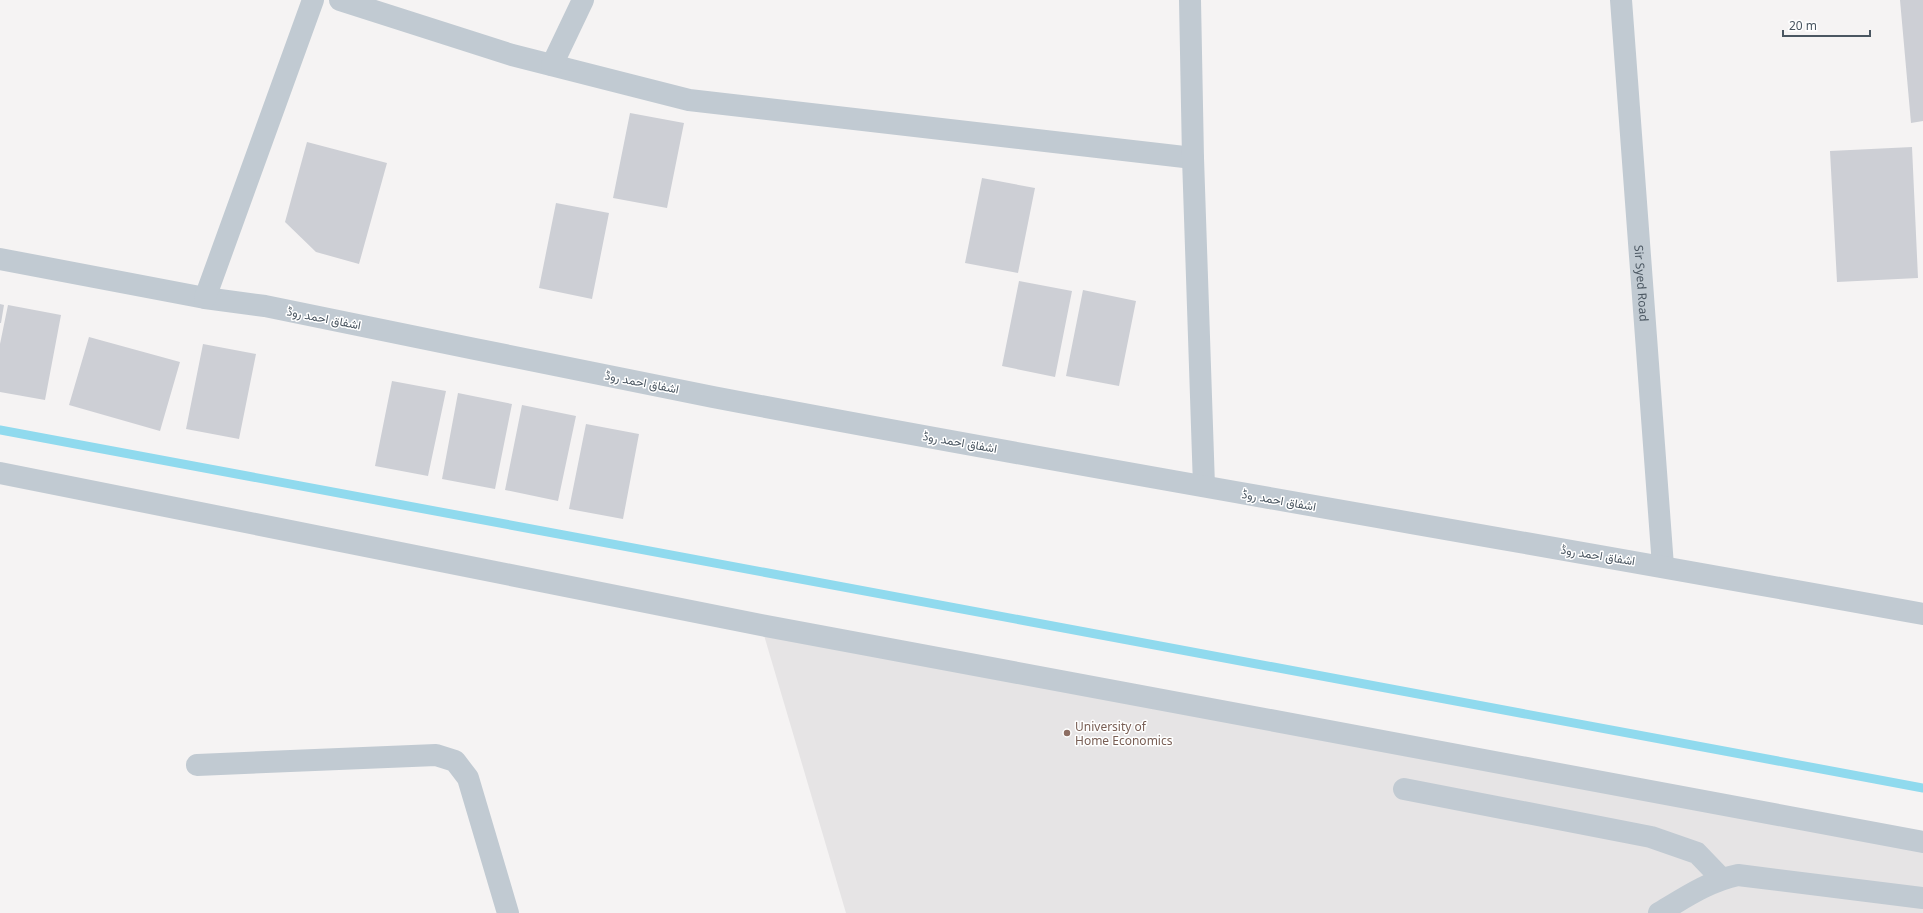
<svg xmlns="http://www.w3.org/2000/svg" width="1923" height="913" font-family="'Noto Sans',Vazirmatn,sans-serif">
<rect width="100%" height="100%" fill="#f5f3f3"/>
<path fill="#e6e4e5" d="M761,625L1923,842V913H846Z"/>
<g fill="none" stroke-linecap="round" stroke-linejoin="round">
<path stroke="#90daee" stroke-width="9" d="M0,430L1923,788"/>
</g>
<path fill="#cdcfd5" d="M1900,0H1923V121L1911,123Z
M630,113L684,123L667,208L613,198Z
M307,142L387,163L359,264L316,252L285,222Z
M1912,147L1918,278L1837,282L1830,151Z
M982,178L1035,188L1018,273L965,263Z
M556,203L609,213L592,299L539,288Z
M1019,281L1072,291L1055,377L1002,366Z
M1083,290L1136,301L1119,386L1066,376Z
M0,304L4,305L1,323H0Z
M8,305L61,315L45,400L0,392V344Z
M89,337L180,362L160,431L69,405Z
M203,344L256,354L239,439L186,429Z
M392,381L446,391L428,476L375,466Z
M458,393L512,404L495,489L442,479Z
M522,405L576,416L558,501L505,490Z
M586,424L639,434L623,519L569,509Z"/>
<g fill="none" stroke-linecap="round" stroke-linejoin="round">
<g stroke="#c1cad2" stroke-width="22">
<path d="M340,0L512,55L689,100L1193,158"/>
<path d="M1190,0L1193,158L1204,486"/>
<path id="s1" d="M1621,0L1663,566"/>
<path d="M552,65L583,0"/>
<path d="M0,259L205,298L265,306C414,336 564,368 713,397C1116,474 1520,540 1923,614"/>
<path d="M205,298L313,0"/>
<path d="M0,473L761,625L1923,842"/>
<path d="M197,765L436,755L455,761L468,778L508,913"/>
<path d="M1404,789L1651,837L1697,853L1722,879"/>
<path d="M1659,913C1684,898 1709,881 1738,875L1923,898"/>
</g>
</g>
<circle fill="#8d6e63" stroke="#fff" stroke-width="1.5" cx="1067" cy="733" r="4"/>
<g text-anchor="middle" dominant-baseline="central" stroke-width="3" stroke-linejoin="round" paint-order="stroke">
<g font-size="12" fill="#4a5661" stroke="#fff">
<text stroke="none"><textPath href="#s1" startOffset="284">Sir Syed Road</textPath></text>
<text transform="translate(324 318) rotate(11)">اشفاق احمد روڈ</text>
<text transform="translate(642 382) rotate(11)">اشفاق احمد روڈ</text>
<text transform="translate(960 442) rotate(10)">اشفاق احمد روڈ</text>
<text transform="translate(1279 500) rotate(10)">اشفاق احمد روڈ</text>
<text transform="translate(1598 555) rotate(9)">اشفاق احمد روڈ</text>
</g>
<g font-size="12" fill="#785e54" stroke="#fff" text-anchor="start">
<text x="1075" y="726">University of<tspan x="1075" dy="14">Home Economics</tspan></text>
</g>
</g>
<path d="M1783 30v6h87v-6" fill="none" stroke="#4a5661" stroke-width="2"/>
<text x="1789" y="30" font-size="12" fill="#4a5661" stroke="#ffffff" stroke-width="3" paint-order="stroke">20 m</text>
</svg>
